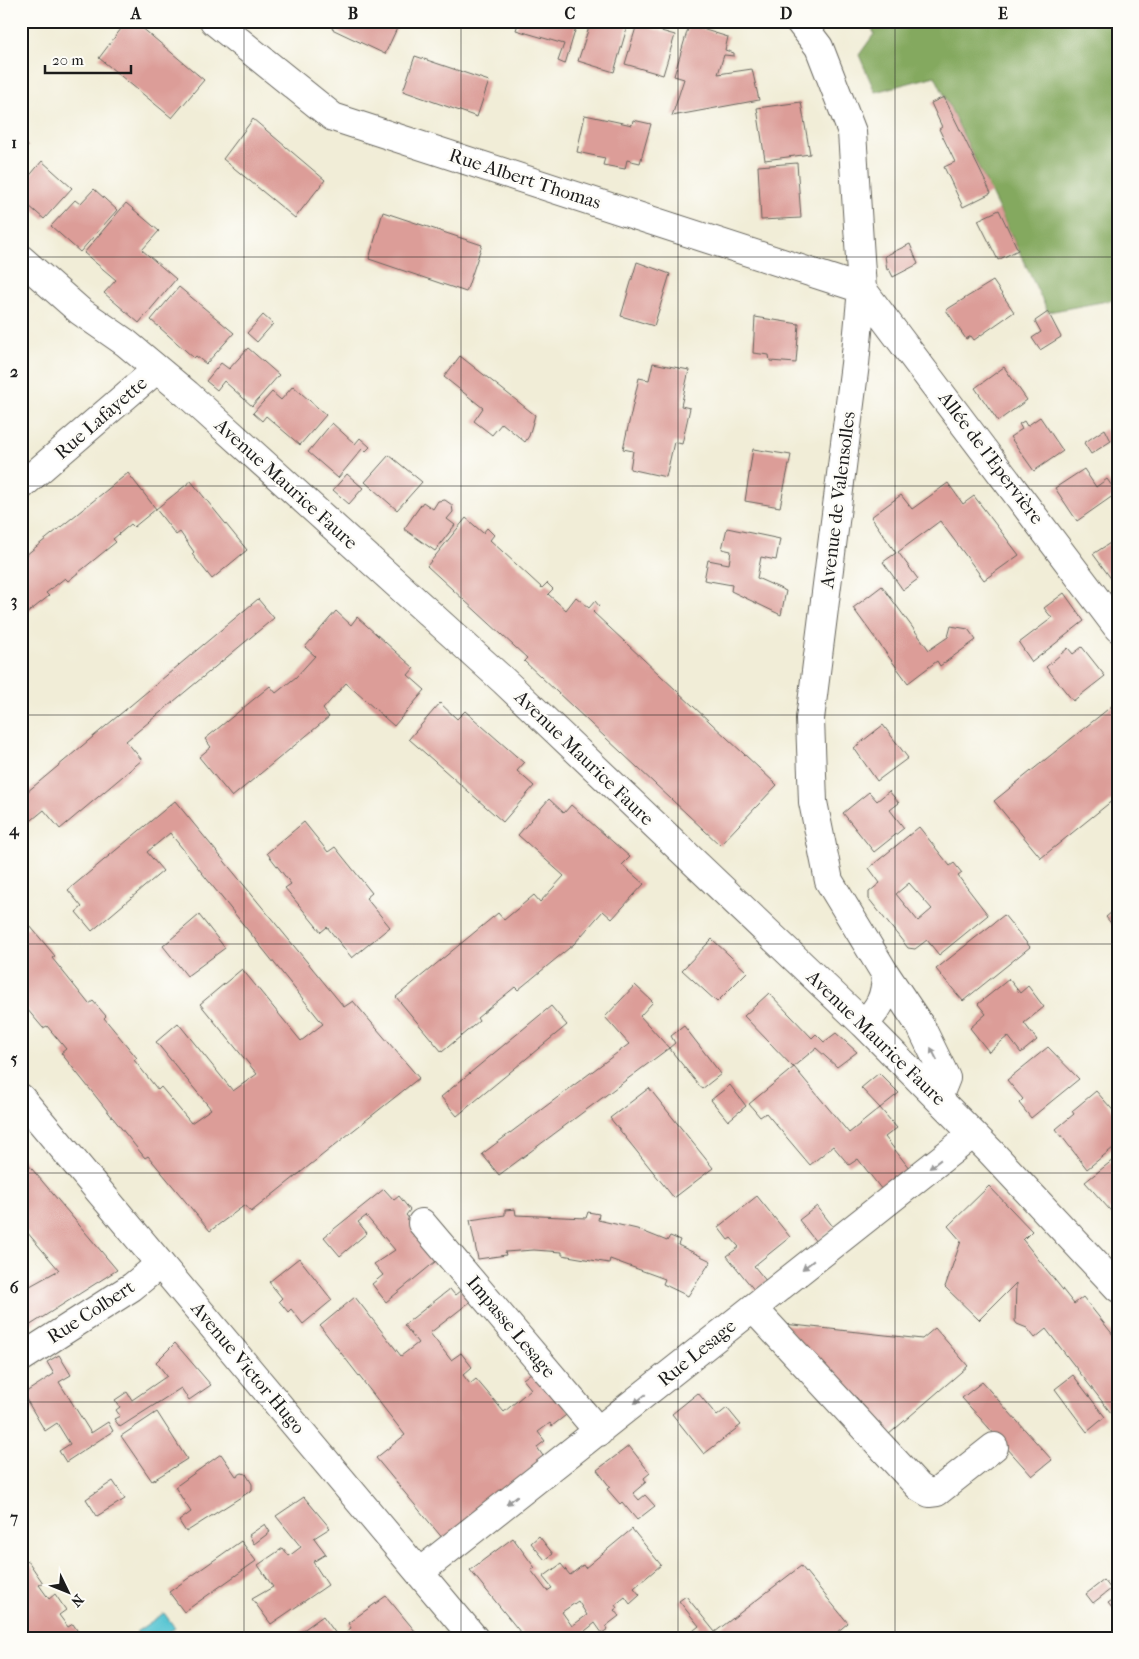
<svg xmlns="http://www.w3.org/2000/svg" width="1139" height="1659" font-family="'IM FELL French Canon',serif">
<rect width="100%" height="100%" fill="#fdfcf7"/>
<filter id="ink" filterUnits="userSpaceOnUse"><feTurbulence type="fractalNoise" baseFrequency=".02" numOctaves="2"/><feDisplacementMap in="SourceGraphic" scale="10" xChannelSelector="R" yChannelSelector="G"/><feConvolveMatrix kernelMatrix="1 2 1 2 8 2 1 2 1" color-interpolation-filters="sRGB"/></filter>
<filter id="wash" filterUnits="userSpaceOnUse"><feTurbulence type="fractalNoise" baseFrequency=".0096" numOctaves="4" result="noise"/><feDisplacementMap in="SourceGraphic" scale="20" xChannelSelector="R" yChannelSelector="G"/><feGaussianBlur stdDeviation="1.12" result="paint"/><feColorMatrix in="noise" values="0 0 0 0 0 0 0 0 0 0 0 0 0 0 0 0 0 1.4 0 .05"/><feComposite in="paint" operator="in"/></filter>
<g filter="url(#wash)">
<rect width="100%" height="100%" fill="#f1edd7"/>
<path fill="#84a95e" stroke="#50623d" d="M870,21H1118V299L1048,312L935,76L875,92L859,55L874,34Z"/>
<path fill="#5ac6d3" stroke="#3b7178" d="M164,1613L175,1628L160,1638H138L139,1635L136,1632Z"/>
<g id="blocks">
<path fill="#dc9d98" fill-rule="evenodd" d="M127,21H134L204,80L172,118L99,58Z
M335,21H392L399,24L385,54L332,29Z
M519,21H578L565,64L558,61L564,44L516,30Z
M591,21H629L614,72L578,61Z
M637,24L675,35L663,75L625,64Z
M689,25L728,37L725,50L734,53V56L724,55L718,74L752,69L759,100L672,116L684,79L674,76Z
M415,56L489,81L477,117L403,91Z
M944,97L991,193L963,207L944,167L955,162L939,129L942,127L931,103Z
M801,102L810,154L765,160L757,108Z
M585,115L632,125L633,120L651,124L640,163L627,160L625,169L603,165L605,158L577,152Z
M253,119L325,180L295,218L223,159Z
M21,140L28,146L21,154Z
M42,161L72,188L44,219L21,199V186Z
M797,163L801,218L761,220L758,166Z
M94,189L117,210L80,252L51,226L75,200L80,204Z
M126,203L159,231L142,250L176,279L139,323L104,293L116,280L84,253Z
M999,210L1018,250L998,260L978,220Z
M383,212L482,245L466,292L369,259Z
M910,244L918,264L893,277L889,269L887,270L885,256Z
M637,262L670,274L654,326L621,316Z
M993,281L1014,312L974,340L971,336L966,339L946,310Z
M179,287L234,333L206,364L196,356L194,358L151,320Z
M1048,312L1061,337L1040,350L1032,338L1041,332L1035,321Z
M263,315L273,324L257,342L247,333Z
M755,317L799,324L796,363L770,361L769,355L753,353Z
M248,348L279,375L252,406L224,381L217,390L206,381L221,363L229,369Z
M460,356L535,415L529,436L525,442L502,423L492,435L474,421L483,408L444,377Z
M653,363L689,370L681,406L690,408L682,444L674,442L666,477L630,469L633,451L623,449L639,378L649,380Z
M1004,367L1027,400L998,421L975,388Z
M293,386L326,415L300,445L266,416L262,421L253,413L272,392L281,400Z
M1040,417L1063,451L1034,471L1010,437L1022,429L1019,424L1024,421L1027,426Z
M332,423L355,444L360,438L370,447L365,452L362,449L338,478L308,452Z
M1105,429L1111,441L1091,454L1084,443Z
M753,449L791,455L780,507L745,501Z
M389,455L422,482L397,510L365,482Z
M1084,469L1096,487L1107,479L1117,493L1077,521L1055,488Z
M128,473L156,509L134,527L131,524L113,539L116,542L68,581L65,578L46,593L49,596L21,618V559Z
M347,474L363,488L349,504L333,490Z
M191,481L247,550L212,579L192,554L194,552L180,532L176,535L156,509Z
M948,483L963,504L974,496L1019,555L984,580L940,521L898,552L918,579L903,590L883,562L896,553L871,517L901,495L912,509Z
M445,500L452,505L453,512L447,519L455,525L435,551L404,529L423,502L433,509L438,501Z
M466,518L483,533L487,528L494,535L490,540L542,588L547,583L553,589L548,594L566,610L576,597L589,608L595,601L599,606L593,612L777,785L720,845L524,661L527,658L427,566Z
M727,528L780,539L776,560L761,557L757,578L786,591L781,615L731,591L732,585L704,580L708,560L729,564L731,551L722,549Z
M1118,538V588L1093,554Z
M882,586L929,650L948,637L951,626L968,629L976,640L940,666L937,661L908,683L853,608Z
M1064,593L1084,621L1032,662L1019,643L1052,618L1044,608Z
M258,599L274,618L126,741L142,760L60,829L44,810L21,829V797Z
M336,611L351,625L357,617L414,668L408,675L425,690L394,726L346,683L323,709L329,717L232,797L199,757L211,747L205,739L270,686L276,693L296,677L315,656L305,647Z
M1082,647L1105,676L1073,701L1046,667L1068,648L1073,654Z
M1118,701V796L1041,858L994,801Z
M440,703L457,719L465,711L524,763L517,771L534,786L503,822L409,739Z
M883,725L908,758L877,781L854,748Z
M889,791L899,803L890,810L904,828L874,852L843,813L869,792L877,801Z
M549,799L564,813L571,805L630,857L622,865L644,884L612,919L603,911L574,944L518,990L515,987L477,1018L479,1021L442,1052L396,997L498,913L504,920L534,895L540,902L564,876L518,835Z
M175,801L344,1007L353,1001L419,1078L251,1212L245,1205L210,1231L148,1156L145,1158L61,1053L66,1049L47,1026L43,1028L21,1002L23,998L21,995V922L27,929L30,926L55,956L52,958L89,1004L93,1001L106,1016L104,1018L137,1058L134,1060L158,1090L161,1087L191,1123L211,1109L156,1042L178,1023L233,1091L257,1074L200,1004L242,969L301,1041L323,1024L170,833L147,852L163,871L92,931L76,912L82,907L68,890Z
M304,822L328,852L335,847L372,893L366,898L390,927L352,958L327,927L321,932L285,888L291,884L267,853Z
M919,827L950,866L954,863L962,873L958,876L988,915L939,955L927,940L915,949L908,948L869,899V892L880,883L869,868ZM909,883L932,909L918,921L896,894Z
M1118,907V932L1106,917Z
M199,915L225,948L187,976L163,946Z
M1004,915L1030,947L963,1001L936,969Z
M712,939L747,972L717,1002L682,970Z
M1009,979L1020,993L1028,986L1044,1007L1024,1023L1037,1040L1021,1053L1008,1036L989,1052L970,1028L986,1014L978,1004Z
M635,985L653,1002L640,1016L669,1048L499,1175L482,1154L629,1044L605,1017Z
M769,993L812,1038L816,1034L824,1042L836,1033L857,1052L837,1067L816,1048L793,1067L744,1016Z
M551,1006L567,1025L457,1116L441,1097Z
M684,1026L721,1074L702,1089L669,1048L675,1043L671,1036Z
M1048,1047L1079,1079L1031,1118L1019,1103L1023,1099L1007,1080Z
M794,1067L849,1133L880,1108L897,1128L885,1137L909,1168L882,1190L858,1159L849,1165L833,1146L810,1165L766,1113L760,1117L749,1104Z
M879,1073L899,1093L880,1108L861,1088Z
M730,1085L746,1106L728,1121L711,1100Z
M649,1088L713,1168L674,1198L610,1118Z
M1096,1091L1118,1116L1114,1120L1118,1124V1144L1087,1169L1056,1129L1074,1114L1072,1111Z
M21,1156L117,1270L21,1331V1291L59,1270L21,1225Z
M1118,1156V1219L1085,1182Z
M989,1186L1032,1231L1023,1240L1074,1304L1083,1297L1118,1341V1408L1111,1413L1046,1329L1035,1338L1027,1328L1017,1324L1015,1321L1016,1283L979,1320L945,1287L961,1241L948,1226Z
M384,1189L394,1200L399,1196L410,1210L406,1215L441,1257L386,1302L372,1284L383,1275L374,1264L395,1250L366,1216L358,1222L367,1233L340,1256L324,1237Z
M757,1196L790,1237L754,1266L767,1282L755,1291L727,1256L739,1247L731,1238L728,1240L718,1227Z
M817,1206L834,1228L816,1242L799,1220Z
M515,1209L516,1215L586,1218L588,1212L599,1214L598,1220L637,1229L667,1241L670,1236L680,1240L678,1245L711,1261L688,1296L663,1284L665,1279L610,1259L609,1263L562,1255V1252L534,1250L505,1252L506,1255L478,1259L470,1220L505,1215V1210Z
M299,1258L332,1300L303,1324L291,1309L288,1312L279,1301L282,1298L269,1282Z
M466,1286L475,1298L430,1333L451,1360L461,1353L472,1367L463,1375L470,1384L476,1379L504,1412L531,1389L523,1379L535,1370L570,1412L552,1426L550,1423L538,1432L545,1441L537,1447L545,1459L444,1540L376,1458L405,1435L320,1326L355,1297L401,1356L418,1343L404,1325L450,1289L455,1295Z
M784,1324L922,1339L935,1328L968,1366L888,1435L856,1397L851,1402Z
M175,1343L211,1385L189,1400L181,1388L120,1427L114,1419L120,1416L116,1410L120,1407L115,1400L127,1392L132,1400L167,1376L156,1362Z
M59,1355L71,1375L59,1382L91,1433L108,1422L113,1431L66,1462L59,1451L70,1444L57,1423L45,1431L23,1394L54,1374L47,1362Z
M1073,1375L1105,1417L1087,1432L1055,1389Z
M982,1382L1052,1460L1032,1476L962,1398Z
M698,1393L717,1416L727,1408L741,1425L704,1454L672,1414Z
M157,1412L187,1459L152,1481L121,1436Z
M629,1446L650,1473L644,1478L646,1482L633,1493L639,1500L645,1495L655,1506L637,1520L622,1502L620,1504L607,1489L610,1487L597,1470Z
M221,1454L236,1476L242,1473L246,1474L252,1484V1490L186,1532L179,1521L191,1512L175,1487Z
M113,1481L125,1499L97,1516L86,1499Z
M304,1497L330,1528L314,1538L326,1554L313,1562L328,1585L271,1624L252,1599L273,1587L258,1565L283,1548L289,1556L301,1547L276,1516Z
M265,1524L270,1532L254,1544L249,1535Z
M632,1529L661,1565L634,1588L640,1595L630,1604L625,1597L615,1605L617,1608L614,1610L619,1616L606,1626L608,1629L602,1633L595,1623L580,1635L582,1638H525L470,1570L513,1538L535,1568L531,1570L547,1591L552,1588L543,1577L561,1564L570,1575L583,1565L585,1568ZM578,1601L587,1615L572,1626L562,1612Z
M539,1536L553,1554L545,1560L531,1543Z
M241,1541L256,1561L184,1612L169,1592Z
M28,1561L43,1583L39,1585L49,1599L55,1594L66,1610L59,1615L68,1627L73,1624L82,1638H21V1565Z
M801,1566L848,1623L830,1638H716L713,1633L707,1638H680L686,1632L688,1635L699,1626L679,1601L686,1596L715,1632Z
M1104,1580L1111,1589L1093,1603L1086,1594Z
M386,1596L415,1631L406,1638H360L357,1633L351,1637L347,1631L351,1628L348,1623Z
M1118,1596V1615L1108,1603Z
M323,1616L339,1638H292Z"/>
</g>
</g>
<g filter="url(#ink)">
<use href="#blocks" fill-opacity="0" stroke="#67655d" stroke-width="1"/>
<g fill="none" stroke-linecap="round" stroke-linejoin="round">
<g stroke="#67655d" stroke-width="30">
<path id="minor" d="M214,21L333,117L862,289
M799,21L819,47L852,132L862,289L855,364L810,719L813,802L829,881L886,975L921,1027L946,1078L938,1098
M21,259L80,311L126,343L187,394L504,681L864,1024L991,1152L1118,1288
M862,289L1118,628
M21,486L157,369
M864,1024C880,1007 885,998 886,975
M422,1223L599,1432
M753,1308L919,1487L929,1493L937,1492L994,1447
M21,1358L132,1287L160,1264
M421,1571L973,1134"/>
</g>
<g stroke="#67655d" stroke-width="30">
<path id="major" d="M21,1098L474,1638"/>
</g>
<use href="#minor" stroke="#fff" stroke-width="28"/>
<use href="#major" stroke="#fff" stroke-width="28"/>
</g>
<defs><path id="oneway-solid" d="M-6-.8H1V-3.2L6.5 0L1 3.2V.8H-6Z" transform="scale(1.25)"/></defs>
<g fill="#999">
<use href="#oneway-solid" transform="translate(934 1054) rotate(-117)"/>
<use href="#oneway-solid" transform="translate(935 1164) rotate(142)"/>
<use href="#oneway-solid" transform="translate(808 1265) rotate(142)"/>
<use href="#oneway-solid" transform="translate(640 1399) rotate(141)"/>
<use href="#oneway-solid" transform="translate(512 1500) rotate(142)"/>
</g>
</g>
<path fill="none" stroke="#1c1c1c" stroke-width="1" stroke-opacity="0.55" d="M244,21V1638M461,21V1638M678,21V1638M895,21V1638M21,257H1118M21,486H1118M21,715H1118M21,944H1118M21,1173H1118M21,1402H1118"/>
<g text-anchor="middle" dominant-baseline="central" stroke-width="5" stroke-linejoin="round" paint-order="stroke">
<g font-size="19" fill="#1c1c1c" stroke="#fdfcf7">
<text transform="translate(525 179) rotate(18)">Rue Albert Thomas</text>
<text transform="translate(101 418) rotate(-41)">Rue Lafayette</text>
<text transform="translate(991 458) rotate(53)">Allée de l'Epervière</text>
<text transform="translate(286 484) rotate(42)">Avenue Maurice Faure</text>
<text transform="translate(838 500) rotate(-83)">Avenue de Valensolles</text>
<text transform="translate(584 758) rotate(44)">Avenue Maurice Faure</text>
<text transform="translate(876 1038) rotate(44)">Avenue Maurice Faure</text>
<text transform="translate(91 1312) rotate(-33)">Rue Colbert</text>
<text transform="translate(511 1327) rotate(50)">Impasse Lesage</text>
<text transform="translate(697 1353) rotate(-39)">Rue Lesage</text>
<text transform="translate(248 1368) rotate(50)">Avenue Victor Hugo</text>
</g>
</g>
<rect width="1139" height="1659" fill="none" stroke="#fdfcf7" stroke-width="55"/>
<g transform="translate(68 1592) rotate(133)" stroke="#fdfcf7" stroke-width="4" paint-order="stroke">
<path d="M0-4L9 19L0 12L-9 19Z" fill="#1c1c1c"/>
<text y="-8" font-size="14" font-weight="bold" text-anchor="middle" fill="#1c1c1c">N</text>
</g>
<path d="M45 65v8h86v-8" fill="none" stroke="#1c1c1c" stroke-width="2.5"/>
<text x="52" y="65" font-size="15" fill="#1c1c1c" stroke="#fdfcf7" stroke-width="4" paint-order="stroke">20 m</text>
<rect x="28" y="28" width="1084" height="1604" fill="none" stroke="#1c1c1c" stroke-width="2"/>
<g font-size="16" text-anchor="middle" font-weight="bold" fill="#1c1c1c">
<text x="136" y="19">A</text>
<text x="353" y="19">B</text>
<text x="570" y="19">C</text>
<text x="786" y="19">D</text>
<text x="1003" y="19">E</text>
<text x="14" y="148">1</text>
<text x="14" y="377">2</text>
<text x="14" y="606">3</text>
<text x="14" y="835">4</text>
<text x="14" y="1064">5</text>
<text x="14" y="1293">6</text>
<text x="14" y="1523">7</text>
</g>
</svg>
